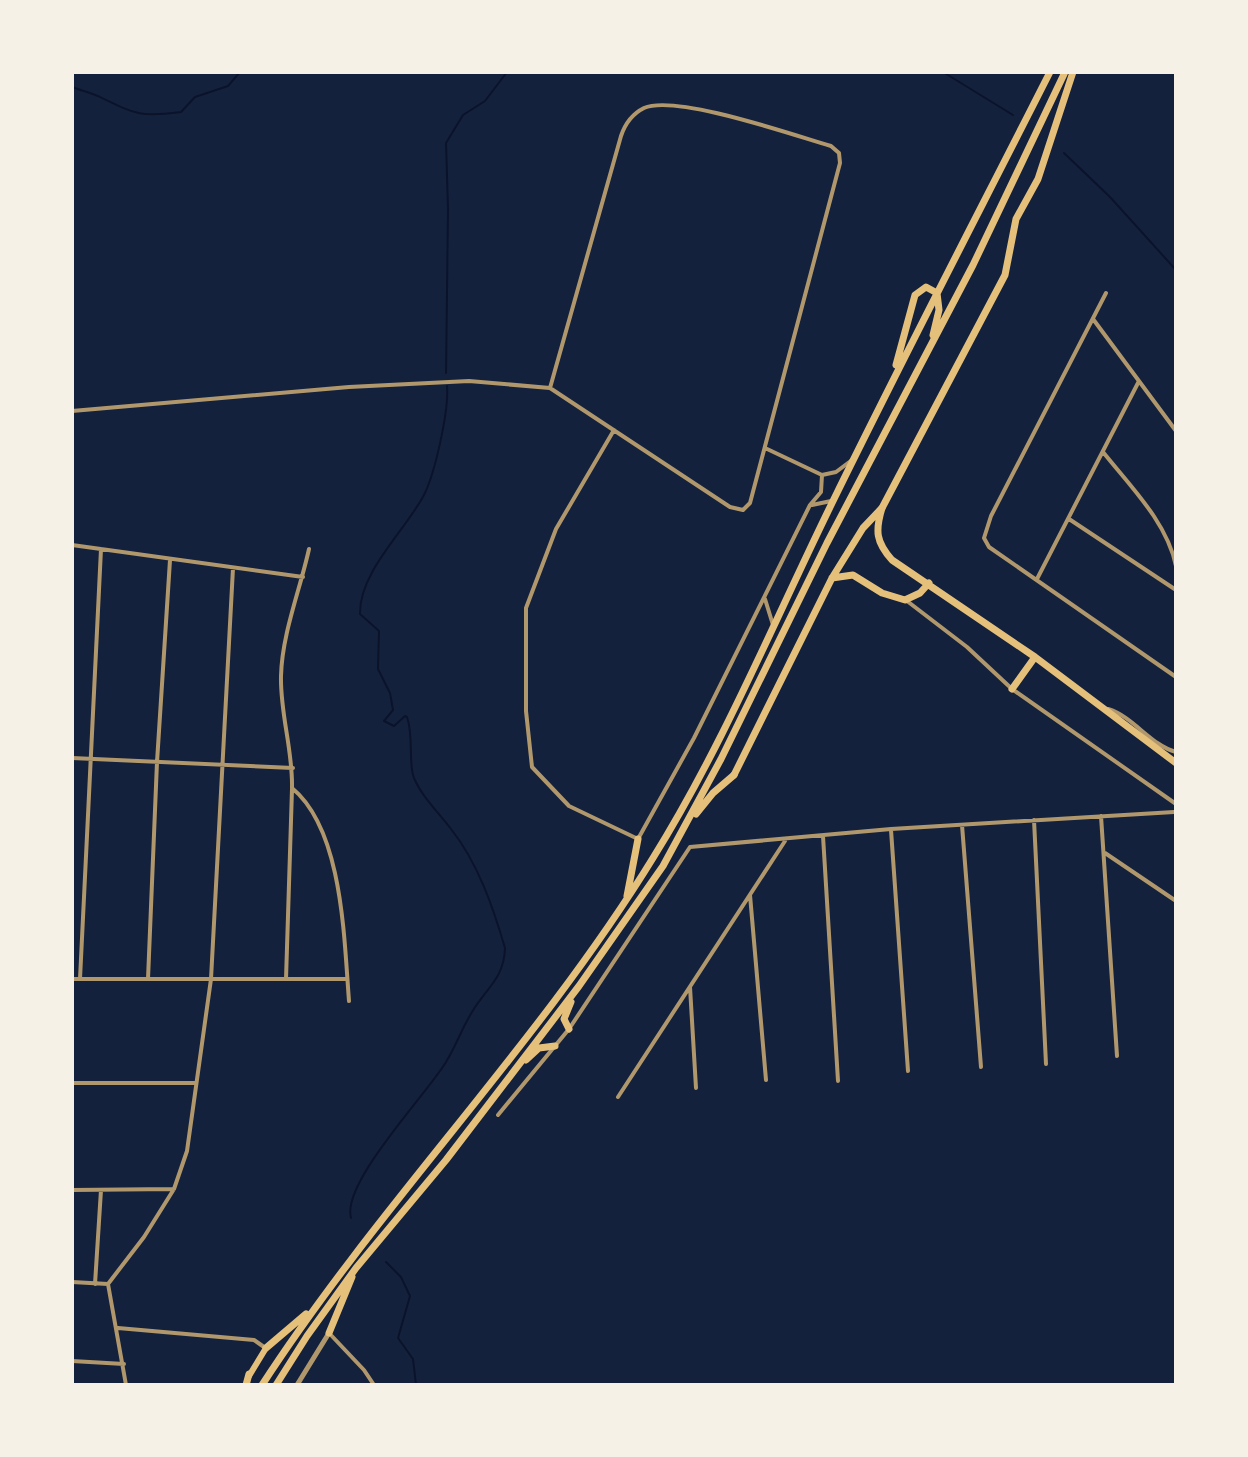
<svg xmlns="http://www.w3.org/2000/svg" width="1248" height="1457" font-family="Signika,sans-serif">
<rect width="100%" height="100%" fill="#14213d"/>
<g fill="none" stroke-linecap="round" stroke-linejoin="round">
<path stroke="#0b132b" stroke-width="2" d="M943,72L1013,115
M72,87C82,91 93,93 102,98C137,115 141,117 181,112L195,97L228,86L240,72
M1064,153L1110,197L1176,270
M446,373L448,209L446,143L463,115L485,101L507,72
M351,1218C341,1183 427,1094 446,1062C456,1046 462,1028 472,1012C486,988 504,979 505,948C493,907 478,863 451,829C439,813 422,797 414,778C408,764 414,736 407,717L405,716L394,726L384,721L393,710L390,693L378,669L379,631L360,614C359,572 405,531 424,495C435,473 449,411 447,386
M386,1262L401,1277L410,1296L398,1338L413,1359L416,1385"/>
<path stroke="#b1986c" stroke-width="4" d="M1106,293L991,516L984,538L989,547L1176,677
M1093,319L1176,431
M72,411L349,387L469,381L550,388L730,507L743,510L750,503L840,163L839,153L831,146C793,135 676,94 644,108C632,114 625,124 621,136L550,388
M614,430L556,529L526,608V711L532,767L569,806L638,839L694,738L810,505L821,492L822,475
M765,448L822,475L836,472L852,460
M1103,452C1130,486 1167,522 1176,566
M812,505L831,501
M1069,519L1176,590
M72,545L303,577
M309,549C300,590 282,634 281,676C280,714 293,750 292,788C343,830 344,939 349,1001
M1037,579L1139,381
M765,599L773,625
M907,601L967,647L1012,689L1176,804
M1108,709C1134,717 1150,745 1176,752
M72,758L293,768
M1101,816L1117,1056
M1034,820L1046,1064
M962,825L981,1067
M891,830L908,1071
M823,836L838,1081
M1105,853L1176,901
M750,895L766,1080
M72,979H347
M80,979L101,549
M148,979L157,762L170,560
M286,979L292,789
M690,987L696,1088
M72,1083H195
M618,1097L785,841
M498,1115L569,1029L690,847L891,829L1174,812
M72,1190L174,1189
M72,1282L108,1284
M95,1284L101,1190
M118,1328L254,1340L264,1347
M329,1333L364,1370L374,1385
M72,1361L124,1364
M126,1385L108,1284L144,1237L174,1189L187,1151L211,979L233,568"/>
<path stroke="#b1986c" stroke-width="5" d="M297,1385L329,1333"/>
<path stroke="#e5c07b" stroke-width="6" d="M249,1376L266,1348"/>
<path stroke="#e5c07b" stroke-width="7" d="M882,508C875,531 876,542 892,560L1035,657L1176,763
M832,578L853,575L882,593L905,600L920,593L929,583
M1012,689L1035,657
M734,775L832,578L863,528L881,509"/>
<path stroke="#e5c07b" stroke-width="7" d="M896,365L915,295L926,287L937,293L939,310L933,335
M882,508L1005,275L1016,219L1038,179L1073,72
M696,814L713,793L734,775
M627,896L638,839
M569,1029L564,1019L571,1002
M526,1060L539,1048L555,1046
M329,1333L352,1277
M266,1348L306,1314
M246,1385L249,1374
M262,1385C381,1202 538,1045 653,858C724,744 775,619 834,499C904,356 978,214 1050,72
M276,1385L307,1336L356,1268L446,1160L579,986L663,866L721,759L827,543L973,265L1065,72"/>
</g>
<rect width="1248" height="1457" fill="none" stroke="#f6f1e7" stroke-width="148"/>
</svg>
